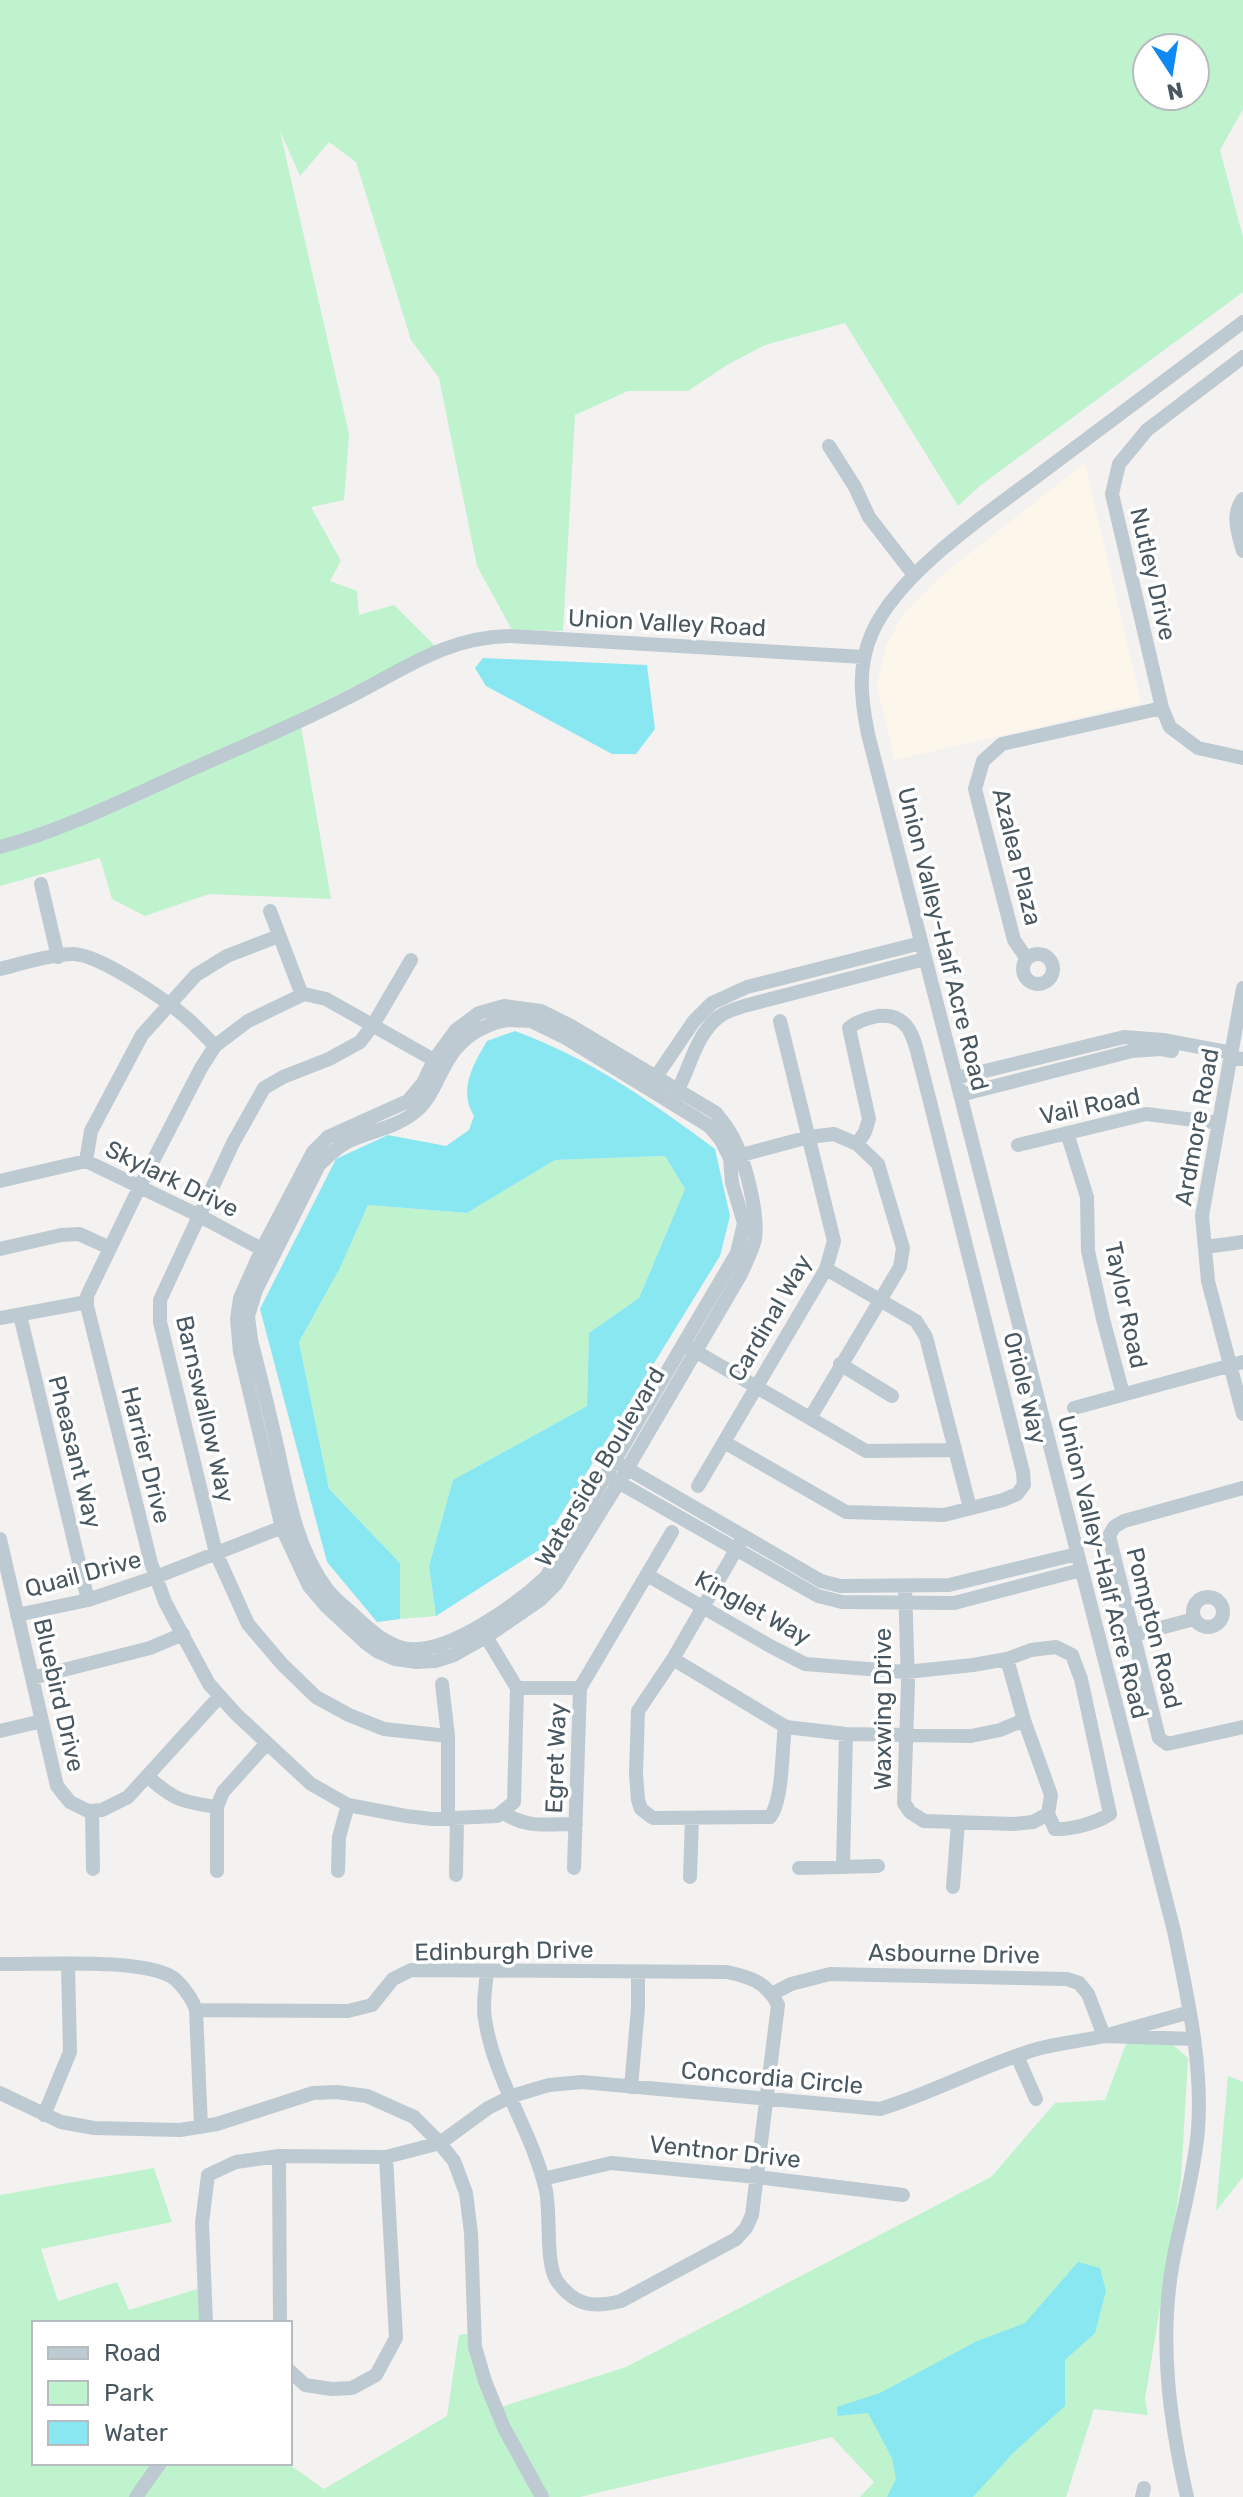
<svg xmlns="http://www.w3.org/2000/svg" width="1243" height="2497" font-family="Rubik,sans-serif">
<rect width="100%" height="100%" fill="#f4f1f1"/>
<path fill="#fdf6eb" d="M1085,463L1141,703L895,760L877,686L886,646L904,613L941,576Z"/>
<path fill="#bef3cd" fill-rule="evenodd" d="M0,0H1243V109L1220,150L1243,237V292L981,485L958,506L845,323L765,345L727,365L688,391H628L575,415L563,631L512,630L477,566L439,378L411,340L356,162L329,142L300,176L280,131L349,434L344,500L311,507L341,561L330,581L357,591L359,615L394,605L435,646L299,714L331,899L209,894L145,916L112,899L100,858L0,886ZM1147,48H1195V96H1147Z
M665,1156L685,1189L639,1298L589,1333L587,1406L453,1480L429,1566L436,1616L400,1619V1563L329,1489L299,1342L340,1268L368,1205L467,1213L555,1160Z
M1126,2044H1172L1188,2058L1181,2180L1145,2399L1148,2415L1094,2409L1066,2497H860L874,2482L832,2437L580,2497H0V2195L154,2168L172,2222L41,2249L58,2301L117,2282L129,2310L204,2287L203,2323H34V2463H287L324,2489L447,2416L459,2335L471,2333L495,2409L626,2367L991,2177L1055,2103L1105,2100Z
M1228,2076L1243,2082V2177L1216,2211Z"/>
<path fill="#89e7f2" d="M483,658L647,665L655,729L636,754H612L486,686L475,668Z
M515,1031C589,1058 652,1102 715,1149L730,1216L720,1256L539,1550L436,1616L429,1566L453,1480L587,1406L589,1333L639,1298L685,1189L665,1156L555,1160L467,1213L368,1205L340,1268L299,1342L329,1489L400,1563V1619L377,1622L327,1562L260,1309L336,1159L388,1135L446,1146L469,1130L474,1116C458,1090 473,1065 487,1041Z
M1078,2262L1100,2268L1106,2291L1095,2333L1065,2360V2406L1013,2453L973,2497H887L896,2479L892,2458L868,2413L838,2416L837,2407L880,2393L977,2341L1025,2323Z"/>
<g fill="none" stroke-linecap="round" stroke-linejoin="round">
<path stroke="#becad1" stroke-width="14" d="M1243,357L1147,430L1119,464L1112,494L1162,708L1170,727L1198,748L1243,758
M829,446L855,487L869,517L914,575
M1243,499C1231,515 1238,533 1243,551
M0,847C63,830 121,801 181,774C236,749 293,726 347,698C402,671 445,637 510,636L864,657
M41,884L58,957
M270,911L302,995
M1023 969a15 15 0 1 1 30 0a15 15 0 1 1-30 0Z
M1027,959L1014,940L975,789L983,761L1002,744L1162,708
M411,960L373,1025L360,1042L329,1059L283,1077L264,1088L233,1143L160,1300V1322L216,1553L248,1624L282,1664L316,1697L349,1715L384,1729L448,1736
M0,969C20,964 52,954 72,954C98,953 169,1002 189,1020C198,1028 206,1037 215,1046
M1243,988L1202,1216L1208,1281L1243,1414
M504,1006L541,1011L571,1026L716,1113C721,1120 727,1126 731,1134C744,1156 759,1213 755,1239C752,1252 746,1262 741,1274L627,1469L556,1584L540,1600L486,1637L454,1655L435,1661L417,1662L395,1659L377,1651L366,1643L326,1606L309,1586L282,1528L240,1352L237,1319L240,1298L262,1249L313,1152L328,1137L408,1101L423,1083L434,1060L456,1030L479,1013Z
M507,1020L531,1021L566,1038L709,1126L721,1140L730,1158L732,1183L744,1223L737,1253L546,1577C517,1604 445,1658 403,1648C385,1643 371,1631 358,1619C348,1609 335,1600 327,1589C296,1548 288,1495 277,1446C269,1411 260,1375 251,1340L248,1316L256,1290L319,1165C328,1156 336,1148 347,1142C369,1131 396,1128 415,1112C432,1098 437,1078 448,1060C461,1038 483,1024 507,1020Z
M441,1064L326,999L304,994L248,1021L215,1046L201,1068L139,1188L87,1296V1306L151,1563L165,1602L209,1684L236,1714L311,1784L348,1805L406,1816L432,1819L497,1816L514,1802L517,1688
M956,1078L1124,1037L1163,1040L1227,1052L1231,1057L1243,1059
M651,1084L694,1021L712,1003L747,987L921,943
M675,1095C690,1070 695,1034 720,1016C726,1011 736,1009 744,1006L925,959
M960,1095L1132,1051L1161,1049L1172,1051
M1067,1133L1087,1197L1088,1251L1103,1319L1123,1394
M1018,1145L1146,1114L1219,1123
M734,1157L809,1137L834,1134L857,1144L878,1164L903,1248L900,1267L810,1418
M86,1161L91,1131L142,1035L196,975L227,956L279,936
M0,1181L86,1161L198,1215L267,1252
M1205,1247L1243,1242
M0,1249L61,1235L79,1234L110,1248
M826,1269L916,1321L926,1337L970,1508
M20,1315L88,1600
M0,1318L87,1302
M690,1348L866,1451L954,1450
M840,1364L892,1396
M1074,1408L1243,1362
M724,1442L846,1512L944,1515L1003,1500L1017,1494L1024,1485L1023,1472L923,1074C915,1047 914,1012 878,1016C868,1018 857,1021 849,1028L869,1119L865,1132L857,1144
M621,1465L821,1581L840,1586L949,1585L1077,1554
M611,1478L818,1596L842,1602L954,1603L1081,1570
M698,1486L826,1269L834,1241L780,1021
M1243,1488L1124,1521L1114,1527L1109,1536L1159,1738L1167,1744L1243,1727
M744,1536L673,1659L638,1711L636,1774L638,1800L641,1809L653,1818L770,1817C783,1801 782,1748 785,1726
M0,1539L57,1786L70,1802L88,1811L102,1810L128,1797L220,1696
M647,1575L770,1646L805,1664L906,1672L973,1665L1007,1659L1031,1650L1056,1647L1072,1655L1081,1679L1110,1814C1096,1823 1071,1830 1055,1829L1048,1814
M905,1587L908,1683L904,1803L910,1812L924,1821L1014,1824L1033,1822L1048,1814L1051,1795L1024,1720L1007,1659
M1193 1612a15 15 0 1 1 30 0a15 15 0 1 1-30 0Z
M17,1615L88,1600L156,1577L290,1524
M482,1630L517,1688H580
M1134,1635L1194,1619
M673,1659L786,1727L846,1734L971,1736L1000,1730L1024,1720
M32,1678L150,1648L183,1634
M442,1684L448,1736V1818
M0,1731L42,1721
M147,1776C174,1800 182,1802 217,1807
M92,1811L93,1869
M502,1812C527,1829 546,1824 576,1824
M843,1867L846,1734
M574,1868L580,1688L672,1532
M799,1868L878,1866
M217,1871V1807L223,1792L267,1743
M338,1871L339,1837L348,1805
M456,1875L457,1818
M690,1877L692,1818
M953,1887L958,1823
M0,1964C39,1965 146,1957 175,1979C183,1986 193,2000 196,2010L201,2127
M196,2010L348,2011L372,2005L393,1979L411,1970L727,1972C750,1977 767,1982 778,2005L752,2215L746,2228L736,2239L621,2301C593,2308 575,2306 557,2281C545,2263 551,2216 546,2191C533,2132 494,2080 485,2019C482,2004 486,1986 487,1971
M1190,2012L1104,2036L1194,2039
M1017,2056L1036,2099
M631,2087L638,2008V1972
M0,2093L61,2122L94,2128L180,2130L217,2124L313,2093L337,2092L367,2096L414,2117L437,2140L454,2161L466,2193L471,2233L475,2347L485,2381L504,2428L542,2497
M44,2115L70,2052L68,1965
M279,2156L280,2323
M543,2179L611,2163L757,2177L903,2195
M206,2323L202,2223L208,2175L236,2162L279,2156L386,2157L440,2143L488,2108L512,2096L549,2085L582,2082L880,2109C933,2093 983,2065 1037,2049C1058,2043 1082,2041 1104,2036L1088,1994L1079,1983L1067,1979L830,1974L791,1984L772,1994
M290,2371L305,2385L332,2389L352,2388L376,2375L396,2338L386,2157
M136,2497L160,2463
M1142,2497L1144,2488
M1187,2497C1170,2422 1159,2344 1172,2267C1180,2221 1194,2177 1198,2130C1203,2062 1187,1996 1174,1931L868,734C861,699 857,667 872,633C899,571 994,509 1048,468C1113,419 1178,371 1243,322"/>
</g>
<g text-anchor="middle" dominant-baseline="central" stroke-width="7" stroke-linejoin="round" paint-order="stroke">
<g font-size="24" fill="#485760" stroke="#fff">
<text transform="translate(1153 574) rotate(77)">Nutley Drive</text>
<text transform="translate(667 623) rotate(3)">Union Valley Road</text>
<text transform="translate(1017 857) rotate(76)">Azalea Plaza</text>
<text transform="translate(943 939) rotate(76)">Union Valley-Half Acre Road</text>
<text transform="translate(1090 1106) rotate(-12)">Vail Road</text>
<text transform="translate(1197 1127) rotate(-80)">Ardmore Road</text>
<text transform="translate(172 1179) rotate(26)">Skylark Drive</text>
<text transform="translate(1126 1305) rotate(78)">Taylor Road</text>
<text transform="translate(770 1318) rotate(-60)">Cardinal Way</text>
<text transform="translate(1025 1388) rotate(76)">Oriole Way</text>
<text transform="translate(205 1409) rotate(77)">Barnswallow Way</text>
<text transform="translate(75 1452) rotate(76)">Pheasant Way</text>
<text transform="translate(146 1455) rotate(76)">Harrier Drive</text>
<text transform="translate(600 1467) rotate(-59)">Waterside Boulevard</text>
<text transform="translate(1103 1567) rotate(76)">Union Valley-Half Acre Road</text>
<text transform="translate(83 1574) rotate(-15)">Quail Drive</text>
<text transform="translate(753 1608) rotate(29)">Kinglet Way</text>
<text transform="translate(1154 1628) rotate(76)">Pompton Road</text>
<text transform="translate(59 1695) rotate(77)">Bluebird Drive</text>
<text transform="translate(883 1709) rotate(-90)">Waxwing Drive</text>
<text transform="translate(556 1758) rotate(-88)">Egret Way</text>
<text transform="translate(504 1951) rotate(-1)">Edinburgh Drive</text>
<text transform="translate(954 1954) rotate(1)">Asbourne Drive</text>
<text transform="translate(772 2078) rotate(5)">Concordia Circle</text>
<text transform="translate(725 2152) rotate(6)">Ventnor Drive</text>
</g>
</g>
<rect x="32" y="2321" width="260" height="144" fill="#ffffff" stroke="#b6bcbf" stroke-width="2"/>
<rect x="48" y="2347" width="40" height="12" fill="#becad1" stroke="#b6bcbf" stroke-width="2"/>
<text x="104" y="2361" font-size="24" fill="#485760">Road</text>
<rect x="48" y="2381" width="40" height="24" fill="#bef3cd" stroke="#b6bcbf" stroke-width="2"/>
<text x="104" y="2401" font-size="24" fill="#485760">Park</text>
<rect x="48" y="2421" width="40" height="24" fill="#89e7f2" stroke="#b6bcbf" stroke-width="2"/>
<text x="104" y="2441" font-size="24" fill="#485760">Water</text>
<g transform="translate(1171 72) rotate(168)"><circle r="38" fill="#ffffff" stroke="#b6bcbf" stroke-width="2"/>
<path d="M0-6L14 30L0 20L-14 30Z" fill="#0e89f1"/>
<text y="-12" font-size="22" font-weight="bold" text-anchor="middle" fill="#485760">N</text>
</g>
</svg>
